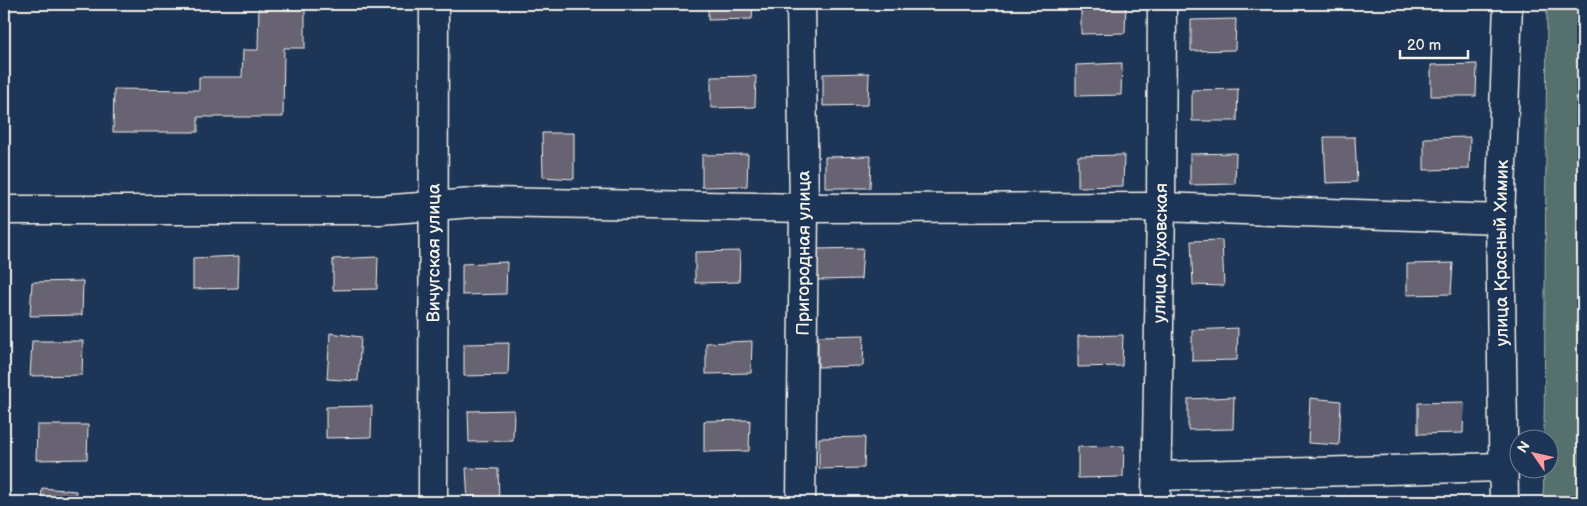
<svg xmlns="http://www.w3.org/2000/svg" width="1587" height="506" font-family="'Balsamiq Sans',sans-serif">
<rect width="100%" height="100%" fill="#1d3557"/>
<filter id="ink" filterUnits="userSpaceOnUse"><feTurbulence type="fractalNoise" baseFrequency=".02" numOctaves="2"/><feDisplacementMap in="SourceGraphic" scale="10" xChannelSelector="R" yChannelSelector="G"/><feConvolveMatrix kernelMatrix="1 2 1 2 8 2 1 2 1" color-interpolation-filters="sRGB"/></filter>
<g filter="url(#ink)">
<path fill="#54706d" stroke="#a4b0aa" d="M1547,4H1583V502H1543L1544,469L1550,468V438H1544Z"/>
<path fill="#686473" stroke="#f4f1e8" d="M259,4H305V48H284L283,117H198V132H113L114,89L199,90V77H242L243,50H258Z
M708,4H753L752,19L708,20Z
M1081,4H1126L1125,33L1081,34Z
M1236,19L1235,50L1191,51V20Z
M1122,63L1121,95L1076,96V65Z
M1477,64L1476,96H1431V65Z
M869,73L868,105L823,106V74Z
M756,76L755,107L711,108V77Z
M1238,89L1237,121H1192V90Z
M542,133H574V179L543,177Z
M1324,137H1355L1357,182L1326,183Z
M1470,137L1469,169L1424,170V138Z
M1236,153L1235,184L1190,185V154Z
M748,154L747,186L702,187V155Z
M1124,155L1123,186L1078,187V156Z
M871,156L870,188H825V157Z
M1222,240L1224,286L1193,285L1191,241Z
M863,248L861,279L817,280V249Z
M740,251L739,282L695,283V252Z
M239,256L238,288L193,289V258Z
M378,257L377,289L333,290V259Z
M507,262L506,294L462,295V264Z
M1453,263L1451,294L1407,295V264Z
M83,281L82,315L30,316L32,282Z
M1238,328L1237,360L1192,361V330Z
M330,333L361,337L358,381L327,379Z
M864,335L863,366L818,367V336Z
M1123,335L1122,366L1078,367V336Z
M32,341H83L82,375L30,376Z
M752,341L751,373L706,374V343Z
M509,343L508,375L464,376V344Z
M1234,397L1233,429L1188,430V399Z
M1310,398L1341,401L1339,445L1308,443Z
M1464,402L1463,433L1418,434V403Z
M372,406L371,437L326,438V407Z
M514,410L513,441L469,442L468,411Z
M750,420L749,451L704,452V421Z
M37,425H88L87,459L36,460Z
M865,437L864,468L819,469V438Z
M1124,446L1123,477L1078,478V447Z
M466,468L498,469L499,502H468Z
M42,488L76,491L75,502H41Z
M1238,501V502H1195Z"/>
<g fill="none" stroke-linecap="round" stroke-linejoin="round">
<g stroke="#f4f1e8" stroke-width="31">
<g id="minor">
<path d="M4,210H380L486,202L804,208L1161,207L1500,219"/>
<path d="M1157,476L1503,467"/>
<path id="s1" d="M801,502L804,208L801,4"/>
<path id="s2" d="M1156,502L1161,207L1162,4"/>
<path id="s3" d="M1504,502L1500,219L1508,4"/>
</g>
</g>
<g stroke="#f4f1e8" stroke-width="31">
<g id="major">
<path id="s4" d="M433,502L434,4"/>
</g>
</g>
<use href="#minor" stroke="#1d3557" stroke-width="28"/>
<use href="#major" stroke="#1d3557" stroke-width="28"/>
</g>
</g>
<g text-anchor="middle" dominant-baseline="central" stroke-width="5" stroke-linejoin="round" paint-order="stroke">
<g font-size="18" fill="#f4f1e8" stroke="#1d3557">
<text stroke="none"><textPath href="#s4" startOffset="249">Вичугская улица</textPath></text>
<text stroke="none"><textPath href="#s1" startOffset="249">Пригородная улица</textPath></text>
<text stroke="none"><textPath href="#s2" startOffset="249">улица Луховская</textPath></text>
<text stroke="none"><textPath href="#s3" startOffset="249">улица Красный Химик</textPath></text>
</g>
</g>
<rect width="1587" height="506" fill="none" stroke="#1d3557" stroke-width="20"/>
<rect x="10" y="10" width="1567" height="486" fill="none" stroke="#f4f1e8" stroke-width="2" filter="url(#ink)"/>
<g transform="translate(1534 454) rotate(304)"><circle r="24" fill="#1d3557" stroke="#738091"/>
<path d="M0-4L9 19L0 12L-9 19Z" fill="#ff9aa2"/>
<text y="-8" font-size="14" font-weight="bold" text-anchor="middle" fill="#f4f1e8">N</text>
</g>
<path d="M1400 50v8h68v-8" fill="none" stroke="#f4f1e8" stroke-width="2.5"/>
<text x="1407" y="50" font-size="15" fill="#f4f1e8" stroke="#1d3557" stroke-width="4" paint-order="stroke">20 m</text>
</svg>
